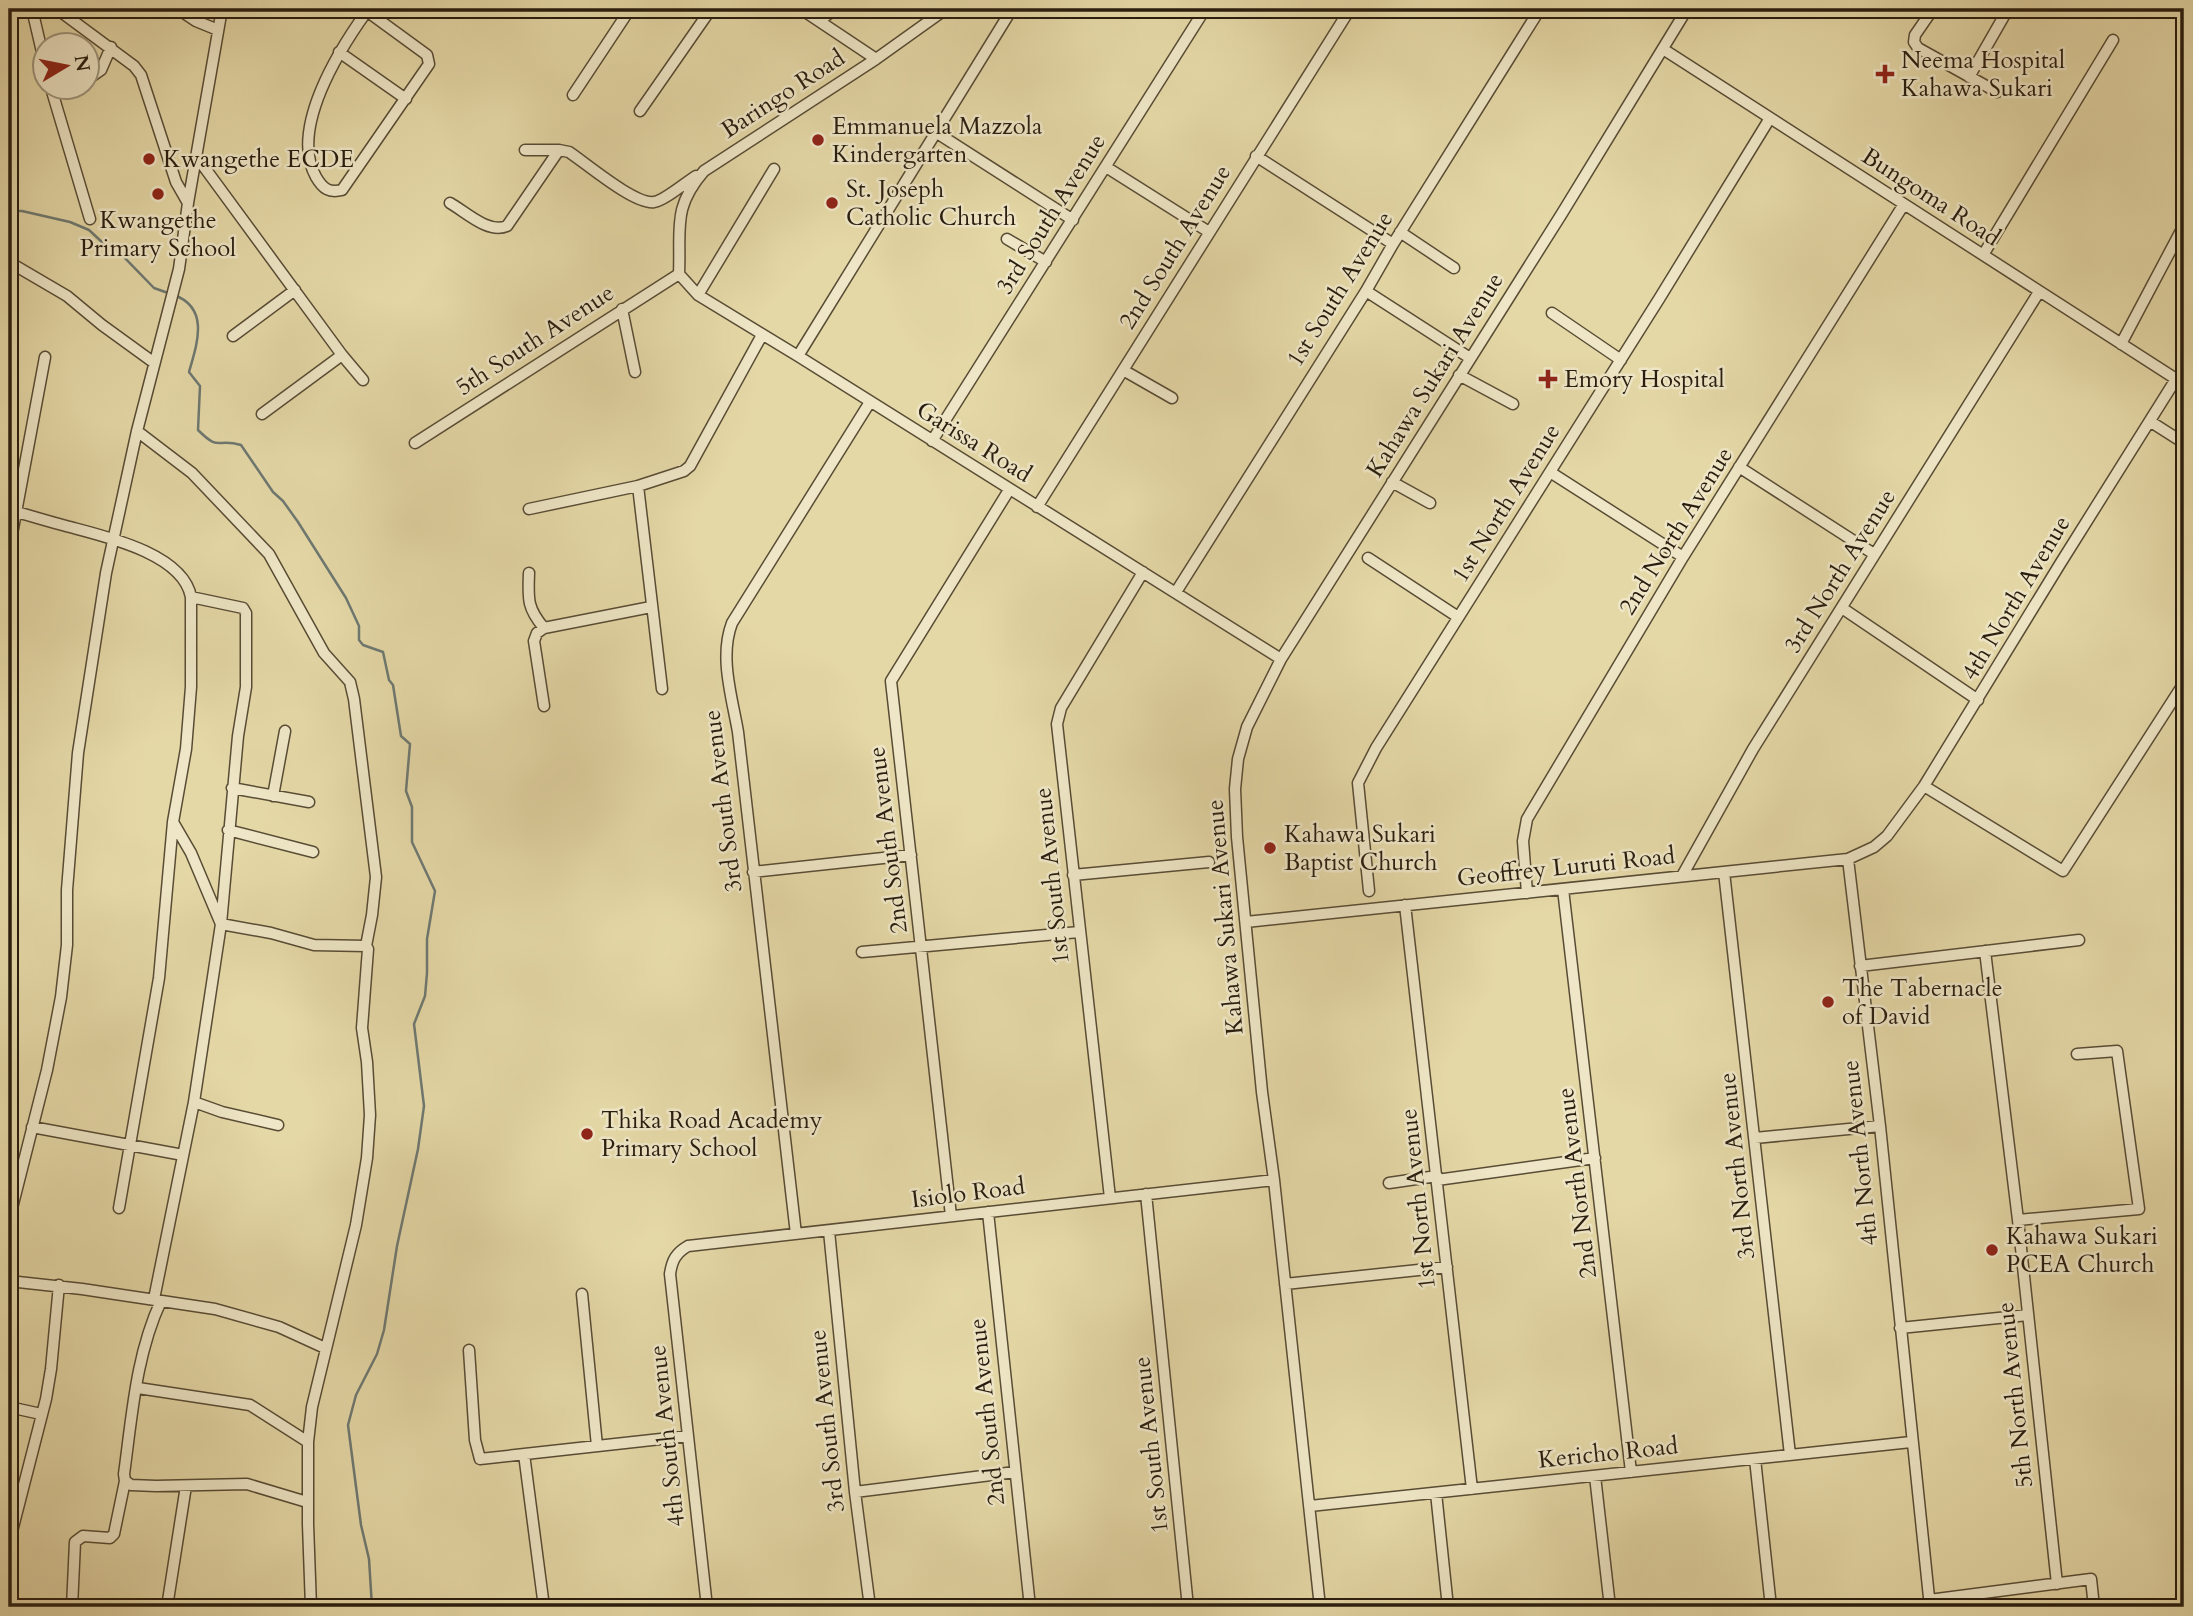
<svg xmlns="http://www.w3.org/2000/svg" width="2193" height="1616" font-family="Cardo,serif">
<rect width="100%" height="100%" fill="#e5d8a7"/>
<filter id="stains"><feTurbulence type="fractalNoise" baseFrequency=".00286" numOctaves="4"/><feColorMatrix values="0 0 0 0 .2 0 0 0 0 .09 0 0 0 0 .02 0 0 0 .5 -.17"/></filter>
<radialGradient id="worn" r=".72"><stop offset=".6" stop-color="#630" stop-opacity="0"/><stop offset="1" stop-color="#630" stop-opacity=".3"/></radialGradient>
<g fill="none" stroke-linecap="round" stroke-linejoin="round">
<path stroke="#6e7972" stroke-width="2.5" d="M9,211H22L70,222L89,230L103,243L119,252L154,288L168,293
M174,295C210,308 197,344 189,372L200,386L198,430C220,452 216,438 241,445L273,492L283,501L298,522L346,598L359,626V640L363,645L383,652L389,680L393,685L401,736L410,744L406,791L412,807V842L435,891L427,939V973L425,996L414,1024L424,1106L418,1149L397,1246L384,1330L377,1354L356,1395L348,1425L361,1525L369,1559L372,1607"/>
<g stroke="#584c35" stroke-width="13">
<path id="minor" d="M32,9L46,69
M57,9L134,66L141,75L176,182L188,203
M178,9L196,21L218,30
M364,9L427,55L429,64L342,190C329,193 323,189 316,177C289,129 339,50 367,11
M801,9L876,59
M946,9L876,59L704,171C672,208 681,228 679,274L698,295L798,356L1281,659
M1933,9L1915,35L1914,42L1918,48L1997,92
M819,21L835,9
M339,52L406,99
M1969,77L2008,9
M88,79L101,70L111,47
M51,88L90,219
M573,95L630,9
M640,111L711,9
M937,133L1073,220
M525,150H559L569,152C587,164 635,205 654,202C664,201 686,182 696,176
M196,156L342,355L363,380
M1256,156L1393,244
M1106,167L1209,232
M450,203C466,212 488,234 507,226L559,150
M1400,232L1454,268
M1007,239L1046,262
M1983,255L2113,40
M9,262L67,296L102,325L153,362
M1366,291L1470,358
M698,295L774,169
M622,309L635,372
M1552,313L1621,360
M233,336L295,290
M2121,344L2184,225
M798,356L1012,9
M1123,370L1172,398
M1459,375L1513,404
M262,414L342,355
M2151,422L2184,443
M137,431L192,473L269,554L324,653L350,682L354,699L376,877L372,915L366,946L368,949L362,1028L367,1062L370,1115L367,1158L356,1225L312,1407L308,1442V1524L311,1607
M932,441L1205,9
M415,443L679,274
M1739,467L1874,554
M1550,472L1683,557
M1392,482L1430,503
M638,486L662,689
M1037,507L1350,9
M529,509L638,486L684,471L690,466L762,335
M9,510C28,515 47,521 66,526C103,536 183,553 191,597V687L186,749L173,822L159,978L119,1208
M9,550L45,357
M1368,558L1458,617
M529,573C528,599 527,608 544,628
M1176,592L1366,291L1393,244L1540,9
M1842,608L1978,700
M544,706L534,641L537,633L544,628L651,607
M1924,786L2063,871L2184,683
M232,788L309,802
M273,796L285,731
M173,822L191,853L221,924L271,933L314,945L366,946
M228,830L313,852
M1848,859L1880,1126L1930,1607
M753,872L911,855
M1724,872L1790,1455
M1073,875L1209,862
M1682,876L1753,749L2039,292
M1563,889L1631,1472
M1369,891L1358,783L1376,748L1659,299L1770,118
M1527,893L1523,841L1527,819L1683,557L1904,204
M1405,905L1472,1489
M1246,922L1848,859L1874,847L1887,836L1924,786L2060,564L2176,379L1663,49
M1985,951L2018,1220L2057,1584
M862,952L1079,932
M1860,966L2079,940
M194,1102L222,1112L278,1125
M32,1127L183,1155
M1755,1138L1880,1126
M1437,1180L1595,1158
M1389,1183L1437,1176
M1146,1194L1188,1607
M1110,1198L1057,724L1061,708L1143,572
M988,1212L1030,1607
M951,1216L891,681L1009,490
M9,1220L47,1070L61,997L67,945V890L78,753L106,573L137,431L179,269L188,203L222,9
M2018,1220L2139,1209L2117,1051L2077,1054
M829,1231L855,1492L870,1607
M796,1234L738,732C732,697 719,657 732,623L870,402
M9,1281L82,1289L215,1309L279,1327L325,1348
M1285,1284L1447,1267
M582,1294L597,1446
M154,1299L194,1102L221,924L238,736L246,687V613L243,608L191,597
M161,1301C136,1354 132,1416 124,1474L125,1481L131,1485L156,1486L247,1484L307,1502
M1900,1328L2028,1315
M469,1350L475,1440L480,1459L688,1436
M138,1388L250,1405L308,1442
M9,1407L41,1414
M524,1454L544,1607
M1755,1459L1771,1607
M1595,1476L1610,1607
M855,1492L1015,1472
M1436,1493L1448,1607
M1310,1506L1911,1442
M9,1543L46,1399L51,1369L59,1285
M1929,1600L2091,1579L2094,1607
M72,1607L75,1542L83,1536L110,1538L114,1534L125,1481
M167,1607L186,1486
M707,1607L670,1274C672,1260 676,1253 688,1246L1274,1180
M1320,1607L1274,1180L1262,1092L1237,837L1235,789L1238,759L1247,727L1281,659L1561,215L1687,9"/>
</g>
<use href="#minor" stroke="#eee6c6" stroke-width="10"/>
</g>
<g fill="#8f2418" stroke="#eee6c6" stroke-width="2.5">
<path d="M1881.5 63.5h7v7h7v7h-7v7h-7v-7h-7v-7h7z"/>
<circle cx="818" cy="140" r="7"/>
<circle cx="149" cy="159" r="7"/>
<circle cx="158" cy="194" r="7"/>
<circle cx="832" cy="203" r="7"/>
<path d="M1544.5 368.5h7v7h7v7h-7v7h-7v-7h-7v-7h7z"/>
<circle cx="1270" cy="848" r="7"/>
<circle cx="1828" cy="1002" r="7"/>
<circle cx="587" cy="1134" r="7"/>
<circle cx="1992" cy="1250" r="7"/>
</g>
<g text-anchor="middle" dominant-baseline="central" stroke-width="5" stroke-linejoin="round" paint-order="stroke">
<g font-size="24" fill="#291d0f" stroke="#eee6c6" text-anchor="start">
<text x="1901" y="60">Neema Hospital<tspan x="1901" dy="28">Kahawa Sukari</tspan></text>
<text x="832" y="126">Emmanuela Mazzola<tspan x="832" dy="28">Kindergarten</tspan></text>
<text x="163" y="159">Kwangethe ECDE</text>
<text x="846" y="189">St. Joseph<tspan x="846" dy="28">Catholic Church</tspan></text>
<text x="158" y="220" text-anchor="middle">Kwangethe<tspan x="158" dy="28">Primary School</tspan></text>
<text x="1564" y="379">Emory Hospital</text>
<text x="1284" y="834">Kahawa Sukari<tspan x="1284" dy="28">Baptist Church</tspan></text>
<text x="1842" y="988">The Tabernacle<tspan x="1842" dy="28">of David</tspan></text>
<text x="601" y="1120">Thika Road Academy<tspan x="601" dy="28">Primary School</tspan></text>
<text x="2006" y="1236">Kahawa Sukari<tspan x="2006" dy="28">PCEA Church</tspan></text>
</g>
<g font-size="24" fill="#291d0f" stroke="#eee6c6">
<text transform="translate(783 94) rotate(-33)">Baringo Road</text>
<text transform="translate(1931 197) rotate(33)">Bungoma Road</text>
<text transform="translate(1051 214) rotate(-58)">3rd South Avenue</text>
<text transform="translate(1175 247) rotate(-58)">2nd South Avenue</text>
<text transform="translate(1340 289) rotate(-58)">1st South Avenue</text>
<text transform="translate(535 340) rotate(-33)">5th South Avenue</text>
<text transform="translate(1435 375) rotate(-58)">Kahawa Sukari Avenue</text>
<text transform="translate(974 442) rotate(32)">Garissa Road</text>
<text transform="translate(1506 503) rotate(-58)">1st North Avenue</text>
<text transform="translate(1676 531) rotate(-58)">2nd North Avenue</text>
<text transform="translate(1840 571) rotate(-58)">3rd North Avenue</text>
<text transform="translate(2016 598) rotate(-59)">4th North Avenue</text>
<text transform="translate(723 801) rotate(-97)">3rd South Avenue</text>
<text transform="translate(888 840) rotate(-97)">2nd South Avenue</text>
<text transform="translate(1566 867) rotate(-6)">Geoffrey Luruti Road</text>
<text transform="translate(1052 876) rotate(-96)">1st South Avenue</text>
<text transform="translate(1225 917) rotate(-95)">Kahawa Sukari Avenue</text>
<text transform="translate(1860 1153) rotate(-96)">4th North Avenue</text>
<text transform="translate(1737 1166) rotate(-96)">3rd North Avenue</text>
<text transform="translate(1577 1183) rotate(-97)">2nd North Avenue</text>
<text transform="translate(968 1193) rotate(-7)">Isiolo Road</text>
<text transform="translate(1418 1199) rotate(-96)">1st North Avenue</text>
<text transform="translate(2015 1395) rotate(-96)">5th North Avenue</text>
<text transform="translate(987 1412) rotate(-96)">2nd South Avenue</text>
<text transform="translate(827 1421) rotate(-96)">3rd South Avenue</text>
<text transform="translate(667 1436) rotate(-96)">4th South Avenue</text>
<text transform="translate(1151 1445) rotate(-96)">1st South Avenue</text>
<text transform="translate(1608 1453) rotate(-6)">Kericho Road</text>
</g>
</g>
<rect width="2193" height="1616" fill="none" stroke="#e5d8a7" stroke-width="35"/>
<rect x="10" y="10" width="2172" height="1595" fill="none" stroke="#291d0f" stroke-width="3.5"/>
<rect x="18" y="18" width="2158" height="1581" fill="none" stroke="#291d0f" stroke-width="2"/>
<g transform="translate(66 66) rotate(80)"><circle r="33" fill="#eee6c6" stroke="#9f967d" stroke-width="2"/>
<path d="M0-5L12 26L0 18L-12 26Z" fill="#8f2418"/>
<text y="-10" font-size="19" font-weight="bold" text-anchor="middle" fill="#291d0f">N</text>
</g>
<rect width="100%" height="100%" filter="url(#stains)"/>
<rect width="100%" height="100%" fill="url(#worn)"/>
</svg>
